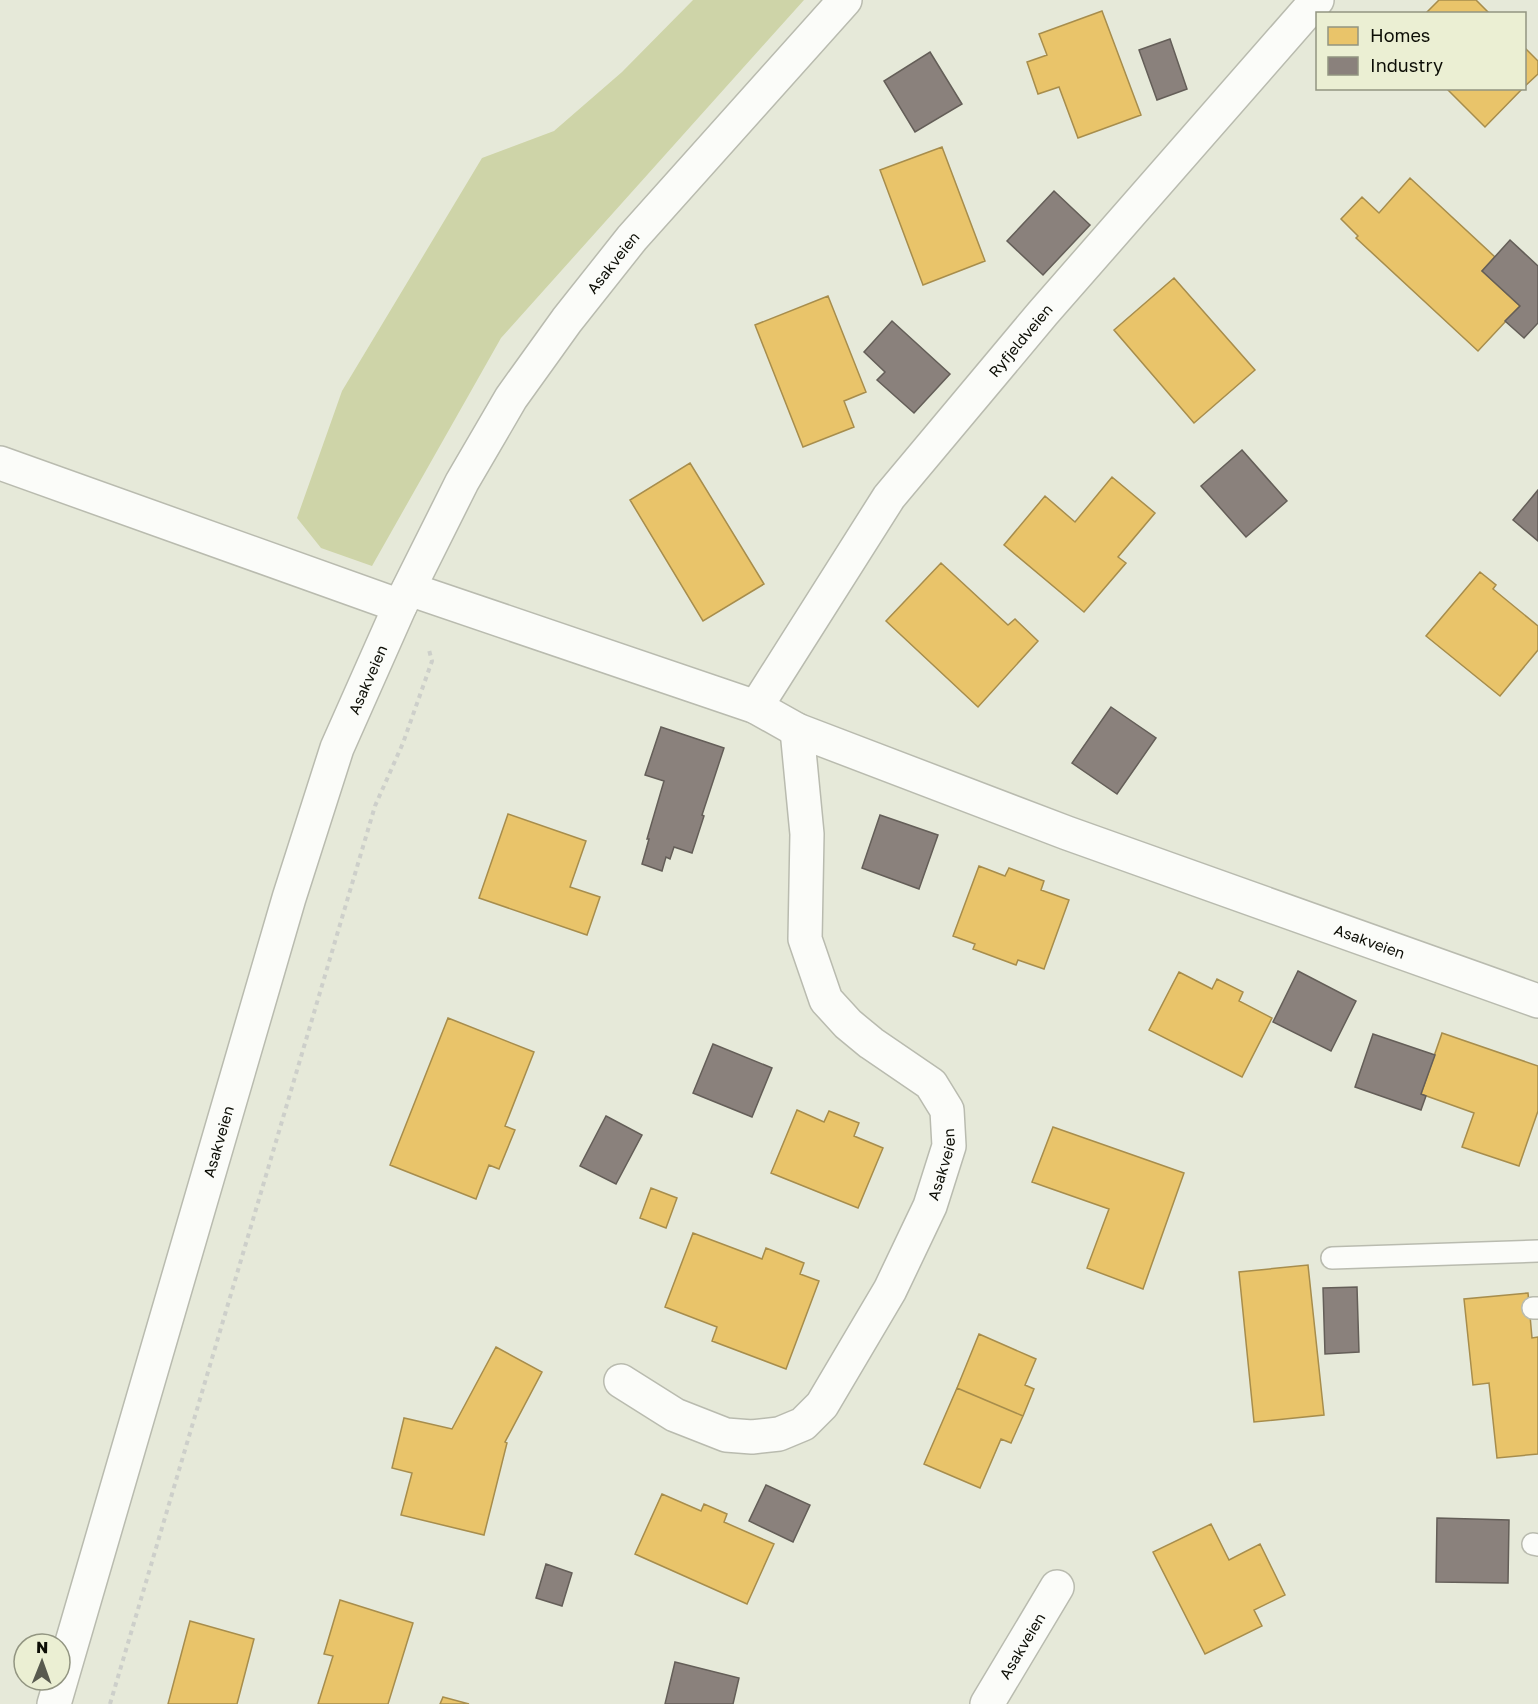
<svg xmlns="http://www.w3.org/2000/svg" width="1538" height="1704" font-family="'Golos Text',sans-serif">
<rect width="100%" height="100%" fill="#e6e9d9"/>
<path fill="#ced4a8" d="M693,0H804L501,338L372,566L321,548L297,518L342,391L482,158L554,131L622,72Z"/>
<path fill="#e9c46a" stroke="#a78d4c" stroke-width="1.5" d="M1439,0H1476L1490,14H1425Z
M1102,11L1141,115L1078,138L1059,87L1038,94L1027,62L1047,55L1039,34Z
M1524,47L1538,61V74L1524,87Z
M1446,88H1523L1485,127Z
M942,147L985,261L923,285L880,170Z
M1410,178L1495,257L1482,271L1520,306L1478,351L1356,238L1358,236L1341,219L1362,197L1379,213Z
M1174,278L1255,370L1194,423L1114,330Z
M828,296L866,392L844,401L854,427L803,447L755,325Z
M690,463L764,584L703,621L630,500Z
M1112,477L1155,513L1118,557L1126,563L1084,612L1004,545L1045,496L1075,522Z
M941,563L1008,625L1015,619L1038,641L978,707L886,621Z
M1480,572L1496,585L1493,589L1538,626V650L1500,696L1426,636Z
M508,814L586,841L570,887L600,897L587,935L479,898Z
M979,866L1005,876L1009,868L1044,881L1041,890L1069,900L1044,969L1018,960L1016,965L973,949L975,944L953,936Z
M1179,972L1212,989L1217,979L1243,992L1239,1001L1272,1018L1242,1077L1149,1030Z
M448,1018L534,1052L505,1126L515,1130L499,1169L489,1165L476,1199L390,1165Z
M1442,1033L1538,1066V1111L1519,1166L1462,1147L1474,1113L1421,1094Z
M797,1110L824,1122L829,1111L859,1123L854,1136L883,1148L858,1208L771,1173Z
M1053,1127L1184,1173L1143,1289L1087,1268L1109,1209L1032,1182Z
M651,1188L677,1198L666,1228L640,1218Z
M693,1233L762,1259L766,1248L804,1263L800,1274L819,1281L786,1369L712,1341L717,1327L665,1307Z
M1308,1265L1324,1415L1254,1422L1239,1272Z
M1528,1293L1532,1338L1538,1337V1454L1497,1458L1489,1383L1473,1385L1464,1299Z
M979,1334L1036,1359L1025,1385L1034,1389L1023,1416L957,1388Z
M496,1347L542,1372L505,1442L507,1443L484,1535L401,1515L412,1473L392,1468L404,1418L452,1429Z
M957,1388L1023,1416L1011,1443L1001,1439L980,1488L924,1464Z
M662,1494L701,1511L704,1504L727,1514L724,1522L774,1544L747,1604L635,1554Z
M1211,1524L1229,1560L1260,1544L1285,1595L1254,1610L1262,1626L1205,1654L1153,1552Z
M340,1600L413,1623L388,1704H318L333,1656L324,1654Z
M190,1621L254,1639L237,1704H168Z
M443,1697L469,1704H440Z"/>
<path fill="#8a817c" stroke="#645e58" stroke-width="1.5" d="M1170,39L1187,89L1157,100L1139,50Z
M930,52L962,104L915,132L884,81Z
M1054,191L1090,225L1043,275L1007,241Z
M1510,240L1538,266V323L1524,338L1505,321L1520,306L1482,271Z
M892,321L950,374L914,413L877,380L885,372L864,352Z
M1242,450L1287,501L1246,537L1201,486Z
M1538,490V541L1513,520Z
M1111,707L1156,738L1117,794L1072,763Z
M661,727L724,748L702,815L704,816L692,853L674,847L670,859L666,857L662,871L642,864L649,839H647L664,781L645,775Z
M880,815L938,835L919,889L862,868Z
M1298,971L1356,1001L1331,1051L1273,1022Z
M1373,1034L1435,1055L1421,1094L1426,1096L1421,1110L1355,1087Z
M713,1044L772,1068L752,1117L693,1093Z
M606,1116L642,1135L616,1184L580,1166Z
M1357,1287L1359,1352L1325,1354L1323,1288Z
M766,1485L810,1505L793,1542L749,1521Z
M1437,1518L1509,1520L1508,1583L1436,1582Z
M546,1564L572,1573L562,1606L536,1598Z
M675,1662L739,1678L733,1704H665Z"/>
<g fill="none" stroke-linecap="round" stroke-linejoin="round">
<g stroke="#b9bbaf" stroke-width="24">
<path id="lane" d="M1332,1258L1538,1251
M1533,1308H1538
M1533,1544L1538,1545"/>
</g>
<g stroke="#b9bbaf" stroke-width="36">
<g id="street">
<path d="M0,463L400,606"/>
<path id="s1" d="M409,589L756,707L797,730L1067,833L1538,1001"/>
<path id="s2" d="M756,707L889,497L1043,313L1317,0"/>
<path id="s3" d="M621,1381L675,1415L726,1435L752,1437L779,1434L803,1424L822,1405L890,1290L930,1206L949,1146L947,1110L931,1084L871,1043L848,1024L826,1000L805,939L807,834L797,730"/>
<path id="s4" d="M987,1704L1057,1587"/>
</g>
</g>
<g stroke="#b9bbaf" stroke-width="36">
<g id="secondary">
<path id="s5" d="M54,1704L289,898L337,748L400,606L462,482L511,398L567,320L632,238L845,0"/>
</g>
</g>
<path stroke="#cdcfca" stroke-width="4" stroke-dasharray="4.5 4.5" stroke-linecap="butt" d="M110,1704L375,806L403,743L432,661L429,650"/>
<use href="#lane" stroke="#fbfcf9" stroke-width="21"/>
<use href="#street" stroke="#fbfcf9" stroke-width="33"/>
<use href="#secondary" stroke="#fbfcf9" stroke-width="33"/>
</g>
<g text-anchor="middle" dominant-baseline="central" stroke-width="6" stroke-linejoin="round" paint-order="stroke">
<g font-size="15" fill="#0c0d05" stroke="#ebefd3">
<text stroke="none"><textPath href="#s5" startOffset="1558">Asakveien</textPath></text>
<text stroke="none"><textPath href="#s2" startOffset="453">Ryfjeldveien</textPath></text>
<text stroke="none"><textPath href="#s5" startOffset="1072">Asakveien</textPath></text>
<text stroke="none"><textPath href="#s1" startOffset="1024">Asakveien</textPath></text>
<text stroke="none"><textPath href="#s5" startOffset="586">Asakveien</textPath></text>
<text stroke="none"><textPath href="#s3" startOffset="495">Asakveien</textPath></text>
<text stroke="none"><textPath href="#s4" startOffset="68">Asakveien</textPath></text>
</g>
</g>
<rect x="1316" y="12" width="210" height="78" fill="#ebefd3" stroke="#929581" stroke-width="1.5"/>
<rect x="1328" y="27" width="30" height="18" fill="#e9c46a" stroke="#929581" stroke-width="1.5"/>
<text x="1370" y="42" font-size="18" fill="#0c0d05">Homes</text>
<rect x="1328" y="57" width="30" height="18" fill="#8a817c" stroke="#929581" stroke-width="1.5"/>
<text x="1370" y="72" font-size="18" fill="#0c0d05">Industry</text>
<g transform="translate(42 1662) rotate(1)"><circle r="28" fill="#ebefd3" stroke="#929581" stroke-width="1.5"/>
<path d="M0-4.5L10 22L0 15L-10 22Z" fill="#585a4f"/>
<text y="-9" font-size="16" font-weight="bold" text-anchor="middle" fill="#0c0d05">N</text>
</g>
</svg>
